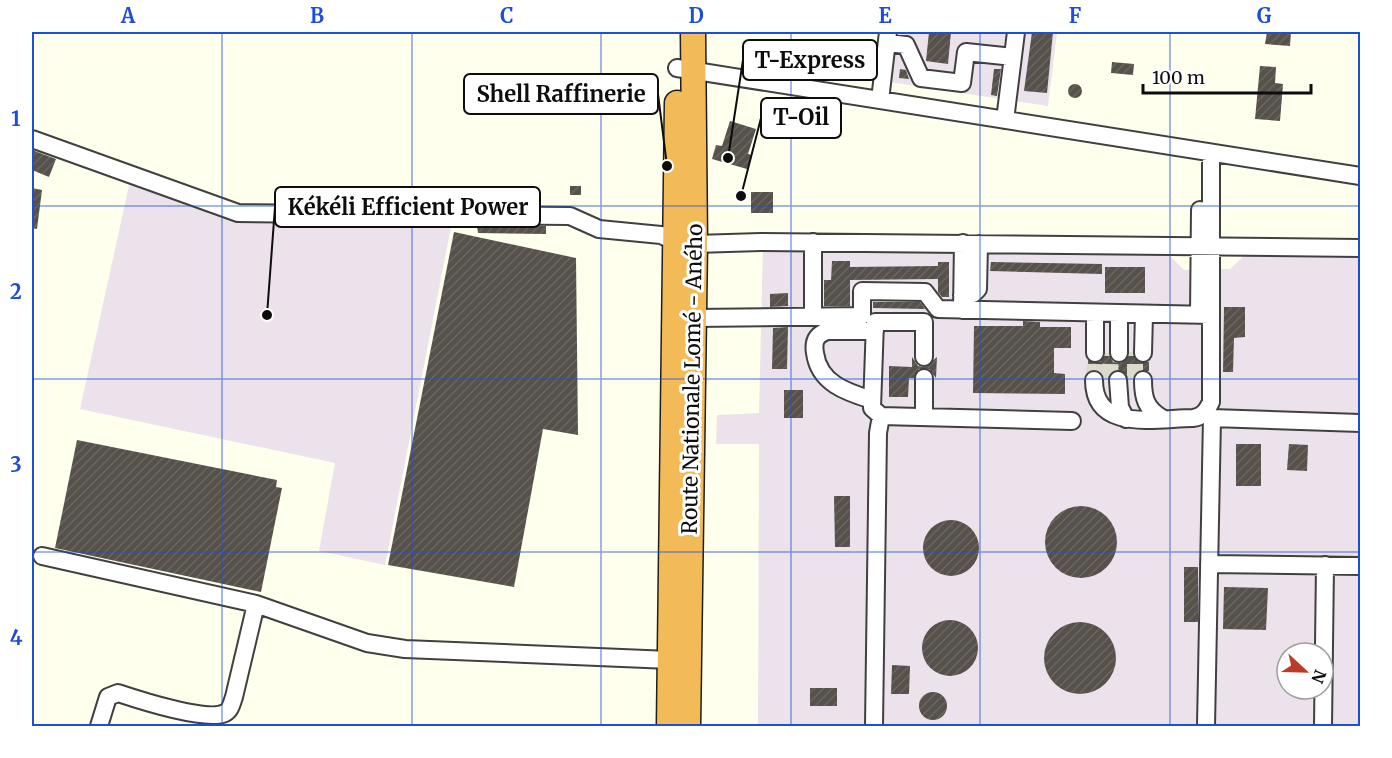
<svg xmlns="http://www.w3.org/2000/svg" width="1392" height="758" font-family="Merriweather,serif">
<defs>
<pattern id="building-hatch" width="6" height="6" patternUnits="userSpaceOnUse" patternTransform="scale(1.5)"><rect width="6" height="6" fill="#56514a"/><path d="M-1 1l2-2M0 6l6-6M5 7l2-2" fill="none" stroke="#696560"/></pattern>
</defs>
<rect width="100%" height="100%" fill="#ffe"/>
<path fill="#ece2eb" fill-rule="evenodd" d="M881,32H1057L1048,106L876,80Z
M130,181L242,219L452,222L385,565L319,551L335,463L80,409Z
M763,244L1165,251L1184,270L1230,269L1252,248L1360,251V726H758L759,444H716L717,415L759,413ZM1287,653H1323V689H1287Z"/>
<path fill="url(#building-hatch)" d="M929,32H951L948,64L926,61Z
M1032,32H1053L1047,93L1024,91Z
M1267,32H1291L1290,46L1265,44Z
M1112,62L1134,64L1133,75L1111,73Z
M1260,66L1276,67L1275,83L1283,84L1280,121L1255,119Z
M900,69L906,70L909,79L899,78Z
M994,69H1001L997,96L991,95Z
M1068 91a7 7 0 1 1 14 0a7 7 0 1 1-14 0Z
M730,121L756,129L748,154L752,155L747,169L712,159L716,145L722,146Z
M32,150L56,159L49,177L32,170Z
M570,186H581V195H570Z
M32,188L42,190L37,229L32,228Z
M751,192H773V213H751Z
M477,226H546V234L478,233Z
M454,232L576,258L578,435L543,429L514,587L388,565Z
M832,261H850V267L938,266V262H949V297H942L938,292V279L850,280V306H824V280H831Z
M991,262L1102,264V274L990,271Z
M1105,267H1145V293H1105Z
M788,293V306L770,307V294Z
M873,302H920L925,309L873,308Z
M1224,307H1245V337L1234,338L1233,372H1223Z
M1023,321L1040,322V327H1071V348H1054V373L1065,374V394L973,393L974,326H1023Z
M788,327L787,369H772L773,328Z
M1133,352L1138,362H1149V371H1138L1133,380H1129L1126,374L1118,370L1112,372L1108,380H1105L1098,370L1088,372V360L1100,362L1106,353H1108L1113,362L1120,363Z
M912,357L918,366L925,367L937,357L936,378L929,369H919L914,378H909L908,397H889V366L912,367Z
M784,390H803V418H784Z
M77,440L277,480L276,487L282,488L261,592L55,548Z
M1236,444H1261V486H1236Z
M1289,444L1308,445L1307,471L1287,470Z
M834,496H850V547H835Z
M1045 542a36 36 0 1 1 72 0a36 36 0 1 1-72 0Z
M923 548a28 28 0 1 1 56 0a28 28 0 1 1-56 0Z
M1184,567H1198V622H1184Z
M1224,587L1268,588L1266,630L1223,629Z
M922 648a28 28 0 1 1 56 0a28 28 0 1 1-56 0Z
M1044 658a36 36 0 1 1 72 0a36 36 0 1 1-72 0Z
M892,665L910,666L909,694H891Z
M810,688H837V706H810Z
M919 706a14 14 0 1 1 28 0a14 14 0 1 1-28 0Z"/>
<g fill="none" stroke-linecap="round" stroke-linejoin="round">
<path stroke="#dbdbcc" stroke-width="16" stroke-dasharray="16 8" stroke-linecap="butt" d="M1094,380L1095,353
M1110,380L1111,353
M1135,380V352"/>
<g stroke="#404040" stroke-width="20">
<path id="minor" d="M887,43L906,45L921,78L962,83L966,52L1013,57
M677,68L1360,176
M880,100L888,32
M1005,120L1016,32
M32,139L238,213L570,216L599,229L661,235L676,242L695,244L761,242L1360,248
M962,295L973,294L978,289L979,244
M962,310L963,243
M1199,315L1200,210
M813,316V242
M694,318L862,316V291L925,292L938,309L1211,315
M1095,353V313
M1119,353V314
M1143,353L1144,314
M924,357V322H875L872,408L881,416L1072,421
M1094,380C1094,433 1157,418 1193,418C1203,417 1207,410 1211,402V153
M1118,380L1120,407L1126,419
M1143,380C1143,398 1146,409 1162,418
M872,400C846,392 819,383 815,353C813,341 816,335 827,331H875
M1206,411L1212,418L1360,423
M924,417V378
M42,556L256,604L367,643L405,649L670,660
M1209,564L1360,566
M99,726L108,697L118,693C139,700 207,722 225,713C231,710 232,702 234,697L256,604
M874,726L878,433L881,416
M1206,726L1212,418
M1323,726L1325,565"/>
</g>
<g stroke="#1e1e1e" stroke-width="27">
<path id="highway" d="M669,726L677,103
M688,726L695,244L693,32"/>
</g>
<use href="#minor" stroke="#fff" stroke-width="16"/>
<use href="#highway" stroke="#f3bb58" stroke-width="24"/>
</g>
<path fill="none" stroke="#1d4ed8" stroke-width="1.5" stroke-opacity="0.55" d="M222,32V726M412,32V726M601,32V726M791,32V726M980,32V726M1170,32V726M32,206H1360M32,379H1360M32,552H1360"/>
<g text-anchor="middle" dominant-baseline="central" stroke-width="6" stroke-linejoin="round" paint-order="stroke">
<g font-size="21" fill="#0d0d0d" stroke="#fff">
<text transform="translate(692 379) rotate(-89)">Route Nationale Lomé - Aného</text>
</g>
</g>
<path fill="none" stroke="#0d0d0d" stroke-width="2" d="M728 158L743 60M667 166L658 94M741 196L761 118M267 315L275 207"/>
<g fill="#0d0d0d" stroke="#fff" stroke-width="2">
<circle cx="728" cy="158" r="6"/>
<circle cx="667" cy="166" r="6"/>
<circle cx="741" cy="196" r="6"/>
<circle cx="267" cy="315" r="6"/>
</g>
<g fill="#fff" stroke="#0d0d0d" stroke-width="2">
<rect x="743" y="40" width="134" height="40" rx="6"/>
<rect x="464" y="74" width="194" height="40" rx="6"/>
<rect x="761" y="98" width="80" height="40" rx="6"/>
<rect x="275" y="187" width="265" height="40" rx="6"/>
</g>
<g font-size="22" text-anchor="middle" font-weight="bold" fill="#0d0d0d">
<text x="810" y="68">T-Express</text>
<text x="561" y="102">Shell Raffinerie</text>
<text x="801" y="125">T-Oil</text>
<text x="408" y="215">Kékéli Efficient Power</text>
</g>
<rect width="1392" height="758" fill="none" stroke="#ffffff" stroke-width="66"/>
<g transform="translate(1305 671) rotate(112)"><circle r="28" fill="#ffffff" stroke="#9e9e9e" stroke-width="1.5"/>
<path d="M0-4.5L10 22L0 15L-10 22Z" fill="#bc3b27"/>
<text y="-9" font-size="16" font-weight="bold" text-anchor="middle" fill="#0d0d0d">N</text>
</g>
<path d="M1143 84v9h168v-9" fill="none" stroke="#0d0d0d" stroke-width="3"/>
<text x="1152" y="84" font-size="18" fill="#0d0d0d" stroke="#ffffff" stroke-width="4.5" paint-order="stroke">100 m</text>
<rect x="33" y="33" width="1326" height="692" fill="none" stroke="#1d4ed8" stroke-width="2"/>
<g font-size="20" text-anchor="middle" font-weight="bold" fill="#1d4ed8">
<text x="128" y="23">A</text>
<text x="317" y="23">B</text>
<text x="507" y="23">C</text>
<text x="696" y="23">D</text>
<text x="885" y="23">E</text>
<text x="1075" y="23">F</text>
<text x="1264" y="23">G</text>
<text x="16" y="126">1</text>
<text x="16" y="299">2</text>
<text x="16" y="472">3</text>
<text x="16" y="645">4</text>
</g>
</svg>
